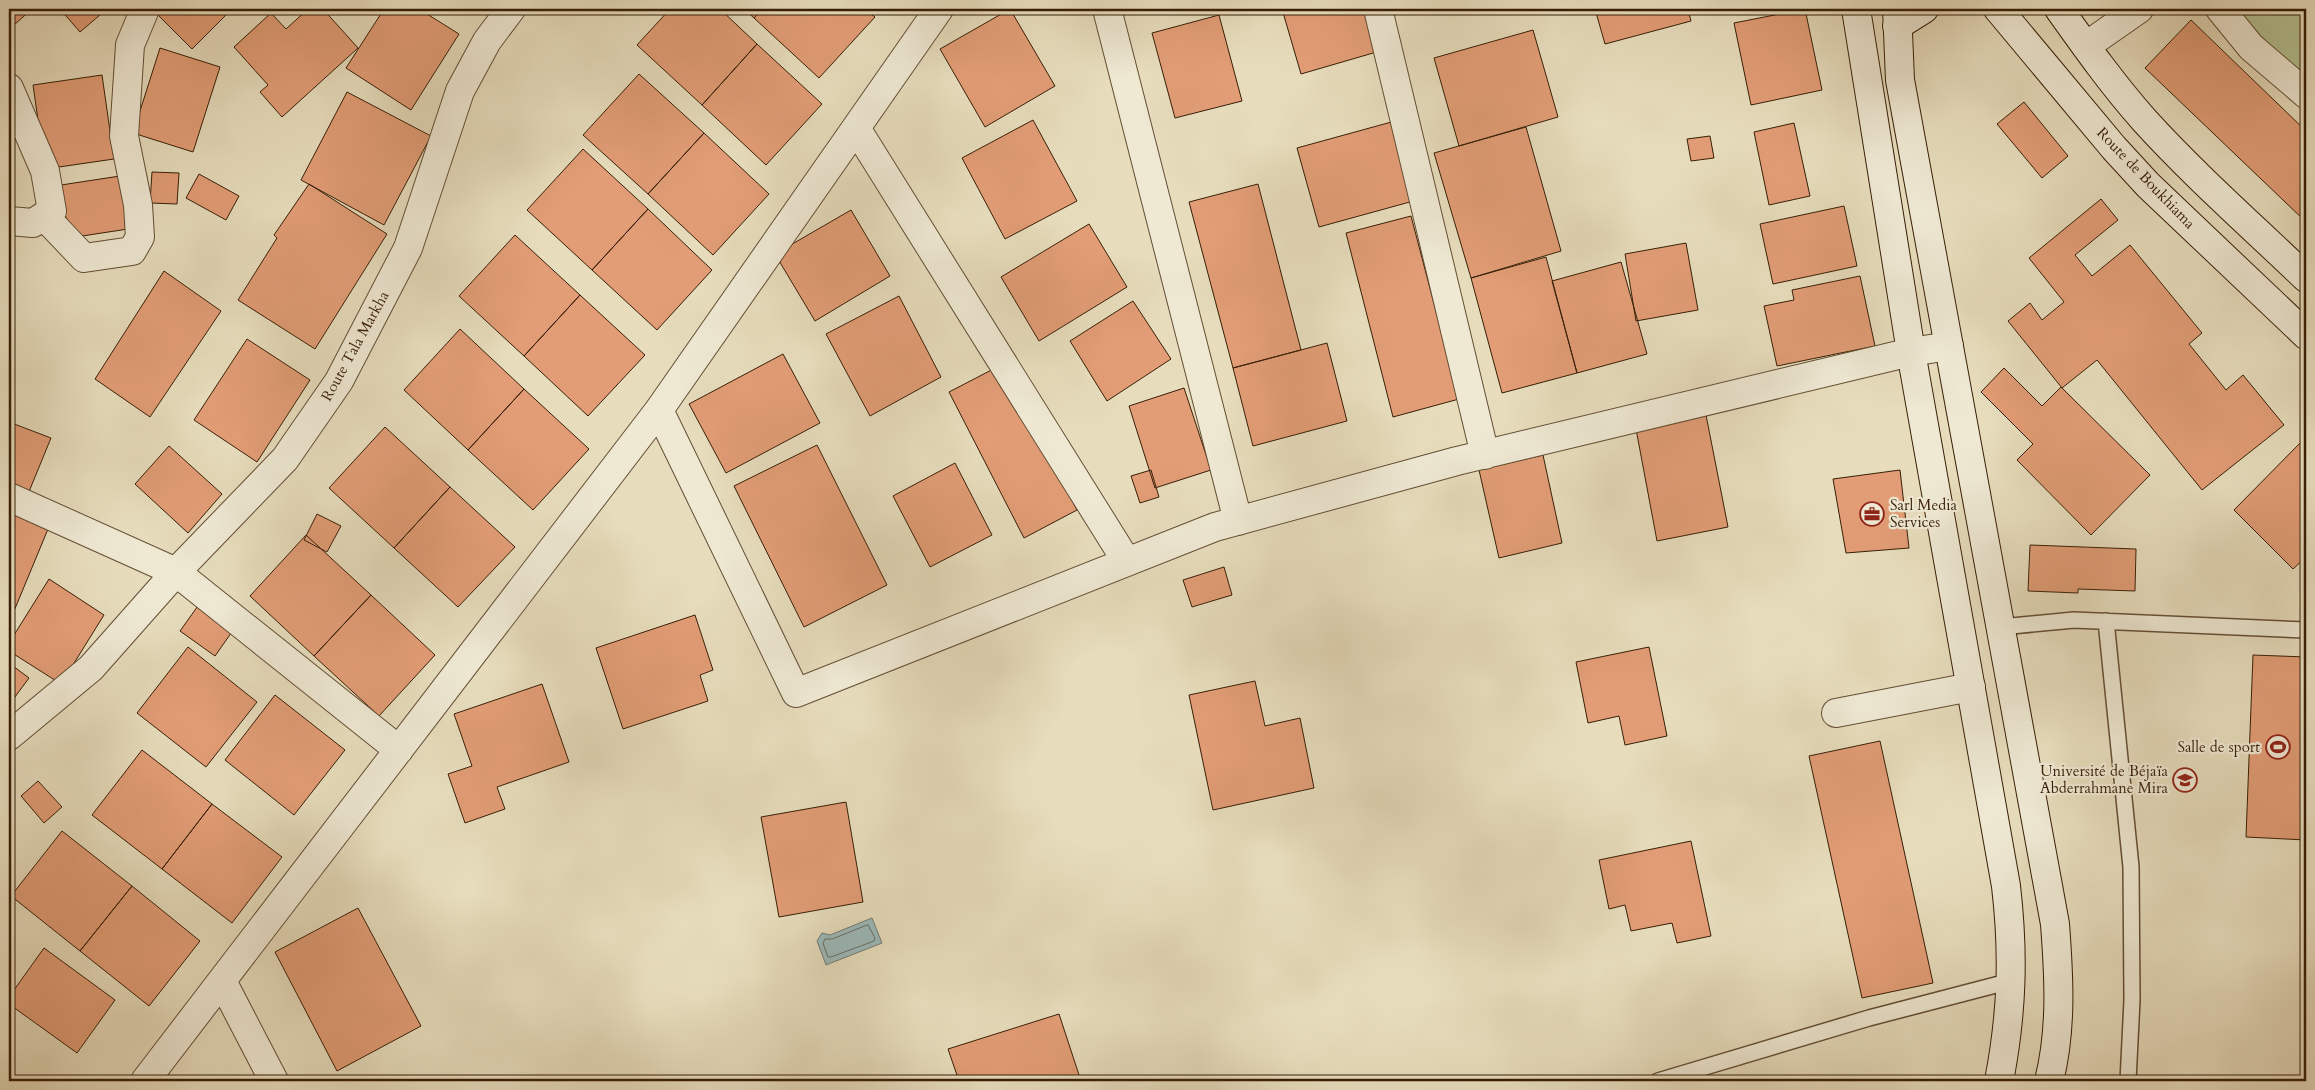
<svg xmlns="http://www.w3.org/2000/svg" width="2315" height="1090" font-family="Cardo,serif">
<rect width="100%" height="100%" fill="#e7ddbd"/>
<filter id="stains"><feTurbulence type="fractalNoise" baseFrequency=".004" numOctaves="4"/><feColorMatrix values="0 0 0 0 .2 0 0 0 0 .09 0 0 0 0 .02 0 0 0 .5 -.17"/></filter>
<radialGradient id="worn" r=".72"><stop offset=".6" stop-color="#630" stop-opacity="0"/><stop offset="1" stop-color="#630" stop-opacity=".3"/></radialGradient>
<path fill="#b5c192" stroke="#76704c" d="M2229,9H2306V88Z"/>
<path fill="#9bbabb" stroke="#737c73" d="M872,918L882,943L826,965L817,941L822,933L830,935Z"/>
<g fill="none" stroke-linecap="round" stroke-linejoin="round">
<path stroke="#696c60" stroke-width="1" d="M868,925L875,938L874,941L831,957H828L823,943L825,939H832Z"/>
</g>
<path fill="#e29d76" stroke="#371e06" d="M9,9H32L14,25L9,19Z
M60,9H107L80,32Z
M158,9H232L192,49L155,12Z
M283,9H299L287,15Z
M308,9H323L358,48L282,117L260,92L268,85L234,47L271,13L286,29Z
M384,9H419L459,34L411,110L346,68Z
M670,9H720L757,44L702,105L637,45Z
M744,9H763L754,18Z
M763,9H865L875,17L819,78L754,18Z
M1010,9L1055,86L985,127L940,49Z
M1282,9H1368L1380,51L1301,74Z
M1595,9H1688L1691,21L1605,44Z
M1805,9L1822,90L1751,105L1734,23Z
M1219,15L1242,101L1175,118L1152,33Z
M2191,20L2306,131V222L2145,68Z
M1533,30L1558,117L1459,146L1434,58Z
M757,44L822,104L766,165L702,105Z
M160,48L220,67L193,152L133,133Z
M639,74L704,133L648,194L583,135Z
M102,75L114,159L45,169L33,85Z
M347,92L431,136L384,225L301,180Z
M2024,102L2068,156L2042,178L1997,124Z
M1033,120L1077,201L1005,239L962,158Z
M1395,121L1417,200L1319,227L1297,148Z
M1794,123L1810,196L1769,205L1754,132Z
M1526,127L1561,251L1471,278L1434,153Z
M704,133L769,194L713,255L648,194Z
M1710,136L1714,158L1691,161L1687,139Z
M583,149L648,209L592,270L527,210Z
M152,172L179,173L177,204L150,203Z
M199,174L239,196L226,220L186,198Z
M120,176L128,229L69,238L61,185Z
M309,184L387,234L315,349L238,300L277,238L274,235Z
M1258,184L1301,350L1233,368L1189,202Z
M2101,199L2118,220L2075,255L2092,276L2130,245L2202,333L2189,344L2226,390L2243,375L2284,425L2202,490L2097,360L2062,388L2008,321L2030,303L2042,320L2064,302L2029,258Z
M1844,206L1857,266L1773,284L1760,224Z
M648,209L712,270L657,330L592,270Z
M851,210L890,276L815,321L775,254Z
M1411,216L1459,399L1393,417L1346,233Z
M1089,224L1127,287L1039,341L1001,277Z
M515,235L580,295L524,356L459,296Z
M1686,243L1698,310L1636,321L1625,254Z
M1546,257L1577,373L1502,393L1471,278Z
M1621,262L1647,354L1577,373L1552,281Z
M164,271L221,311L150,417L95,379Z
M1860,276L1875,346L1777,366L1764,306L1794,300L1792,290Z
M580,295L645,355L588,416L524,356Z
M899,296L941,377L870,416L826,334Z
M1133,301L1171,359L1107,401L1070,341Z
M460,329L524,389L468,450L404,390Z
M247,339L310,380L257,462L194,420Z
M1327,343L1347,421L1253,446L1233,368Z
M783,354L820,423L726,473L689,404Z
M1003,364L1077,510L1024,538L949,392Z
M2004,368L2042,406L2061,387L2150,475L2091,535L2017,460L2033,444L1981,392Z
M1184,388L1211,470L1155,488L1129,406Z
M524,389L589,449L533,510L468,450Z
M1706,415L1728,527L1657,541L1636,429Z
M9,422L51,438L28,494L9,486Z
M385,427L450,487L394,548L329,488Z
M2306,437V557L2293,569L2234,510Z
M817,445L887,585L804,627L734,486Z
M169,446L222,494L188,533L135,484Z
M1543,455L1562,543L1499,558L1479,470Z
M955,463L992,535L930,567L893,496Z
M1151,470L1159,497L1140,503L1131,476Z
M1900,470L1909,548L1846,553L1833,479Z
M450,487L515,547L458,607L394,548Z
M9,512L48,529L14,611L9,609Z
M317,514L341,526L327,552L304,540Z
M306,535L371,595L314,656L250,596Z
M2030,545L2136,549L2135,591L2078,589V593L2028,591Z
M1224,567L1232,595L1192,607L1183,580Z
M49,579L104,615L61,684L9,651V643Z
M371,595L435,655L379,716L314,656Z
M200,603L234,629L215,656L180,631Z
M695,615L713,670L700,675L708,701L623,729L596,648Z
M188,647L257,702L206,767L137,713Z
M1649,647L1667,736L1625,745L1619,716L1588,723L1576,662Z
M2253,655L2306,657V840L2246,837Z
M9,663L29,678L9,705Z
M1255,681L1265,726L1300,718L1314,788L1213,810L1189,695Z
M542,684L569,762L497,787L505,809L465,823L448,774L472,766L454,714Z
M275,695L345,750L294,815L225,760Z
M1880,741L1933,983L1862,998L1809,756Z
M142,750L212,804L162,869L92,815Z
M38,781L62,807L44,823L21,796Z
M846,802L863,902L779,917L761,817Z
M212,804L282,857L232,923L162,869Z
M62,831L132,886L80,951L11,896Z
M1691,841L1711,936L1677,943L1672,923L1631,931L1625,905L1609,909L1599,860Z
M132,886L200,941L149,1006L80,951Z
M358,908L421,1026L337,1071L275,952Z
M44,948L115,1000L77,1053L9,1004V997Z
M1059,1014L1081,1081H959L948,1049Z"/>
<g fill="none" stroke-linecap="round" stroke-linejoin="round">
<g stroke="#634e34" stroke-width="18">
<path id="lane" d="M2106,621L2131,867L2132,1000L2128,1081
M2001,627L2074,620L2306,630
M1658,1081L1869,1018L2011,981"/>
</g>
<g stroke="#634e34" stroke-width="30">
<path id="street" d="M1107,9L1238,521
M1378,9L1485,455
M2220,9L2251,47L2306,94
M2086,46L2139,9
M9,88L45,171L52,211L33,223L9,221
M856,128L1127,562
M44,216L84,258L132,251L140,237L138,205L124,136L130,45L145,9
M659,410L796,693L1215,527L1457,461L1911,352L1949,346
M9,497L176,572L399,750
M1836,713L1971,687
M9,736L91,668L176,572L285,459L339,381L408,248L460,91L487,41L511,9
M222,981L274,1081
M145,1081L659,410L939,9"/>
</g>
<g stroke="#371e06" stroke-width="30">
<path id="secondary" d="M1856,9L1911,352L2006,886C2014,955 2012,1013 1999,1081
M1897,9L1900,80L2055,924C2059,977 2062,1029 2049,1081
M1998,9L2114,148L2148,185L2306,335
M2059,9C2086,47 2113,85 2145,121C2195,176 2252,226 2306,278
M1897,26L1924,9"/>
</g>
<use href="#lane" stroke="#efe9d4" stroke-width="15"/>
<use href="#street" stroke="#efe9d4" stroke-width="28"/>
<use href="#secondary" stroke="#efe9d4" stroke-width="28"/>
</g>
<defs>
<g id="office-ring" transform="scale(1.25)"><circle r="9.5" fill="#efe9d4" stroke="#8f2418" stroke-width="1.5"/><path d="M-6-3h4V-5.5h4V-3h4V5H-6ZM-1-4.5V-3h2v-1.5ZM-6 0V1H6V0Z" fill="#8f2418"/></g>
<g id="stadium-ring" transform="scale(1.25)"><circle r="9.5" fill="#efe9d4" stroke="#8f2418" stroke-width="1.5"/><path d="M0-5a6.5 5 0 1 0 0 10a6.5 5 0 1 0 0-10ZM-3.5-1.8h7v3.6h-7Z" fill="#8f2418"/></g>
<g id="university-ring" transform="scale(1.25)"><circle r="9.5" fill="#efe9d4" stroke="#8f2418" stroke-width="1.5"/><path d="M0-5L7-2L0 1L-7-2ZM-4 1L0 2.5L4 1V4Q0 6-4 4Z" fill="#8f2418"/></g>
</defs>
<g fill-rule="evenodd">
<use href="#office-ring" x="1872" y="514"/>
<use href="#stadium-ring" x="2278" y="747"/>
<use href="#university-ring" x="2185" y="780"/>
</g>
<g text-anchor="middle" dominant-baseline="central" stroke-width="4.5" stroke-linejoin="round" paint-order="stroke">
<g font-size="15" fill="#371e06" stroke="#efe9d4">
<text transform="translate(2146 178) rotate(46)">Route de Boukhiama</text>
<text transform="translate(355 346) rotate(-61)">Route Tala Markha</text>
</g>
<g font-size="15" fill="#371e06" stroke="#efe9d4" text-anchor="end">
<text x="1890" y="505" text-anchor="start">Sarl Media<tspan x="1890" dy="17">Services</tspan></text>
<text x="2260" y="747">Salle de sport</text>
<text x="2168" y="771">Université de Béjaïa<tspan x="2168" dy="17">Abderrahmane Mira</tspan></text>
</g>
</g>
<rect width="2315" height="1090" fill="none" stroke="#e7ddbd" stroke-width="30"/>
<rect x="10" y="10" width="2295" height="1070" fill="none" stroke="#371e06" stroke-width="2.5"/>
<rect x="15" y="15" width="2285" height="1060" fill="none" stroke="#371e06"/>
<rect width="100%" height="100%" filter="url(#stains)"/>
<rect width="100%" height="100%" fill="url(#worn)"/>
</svg>
